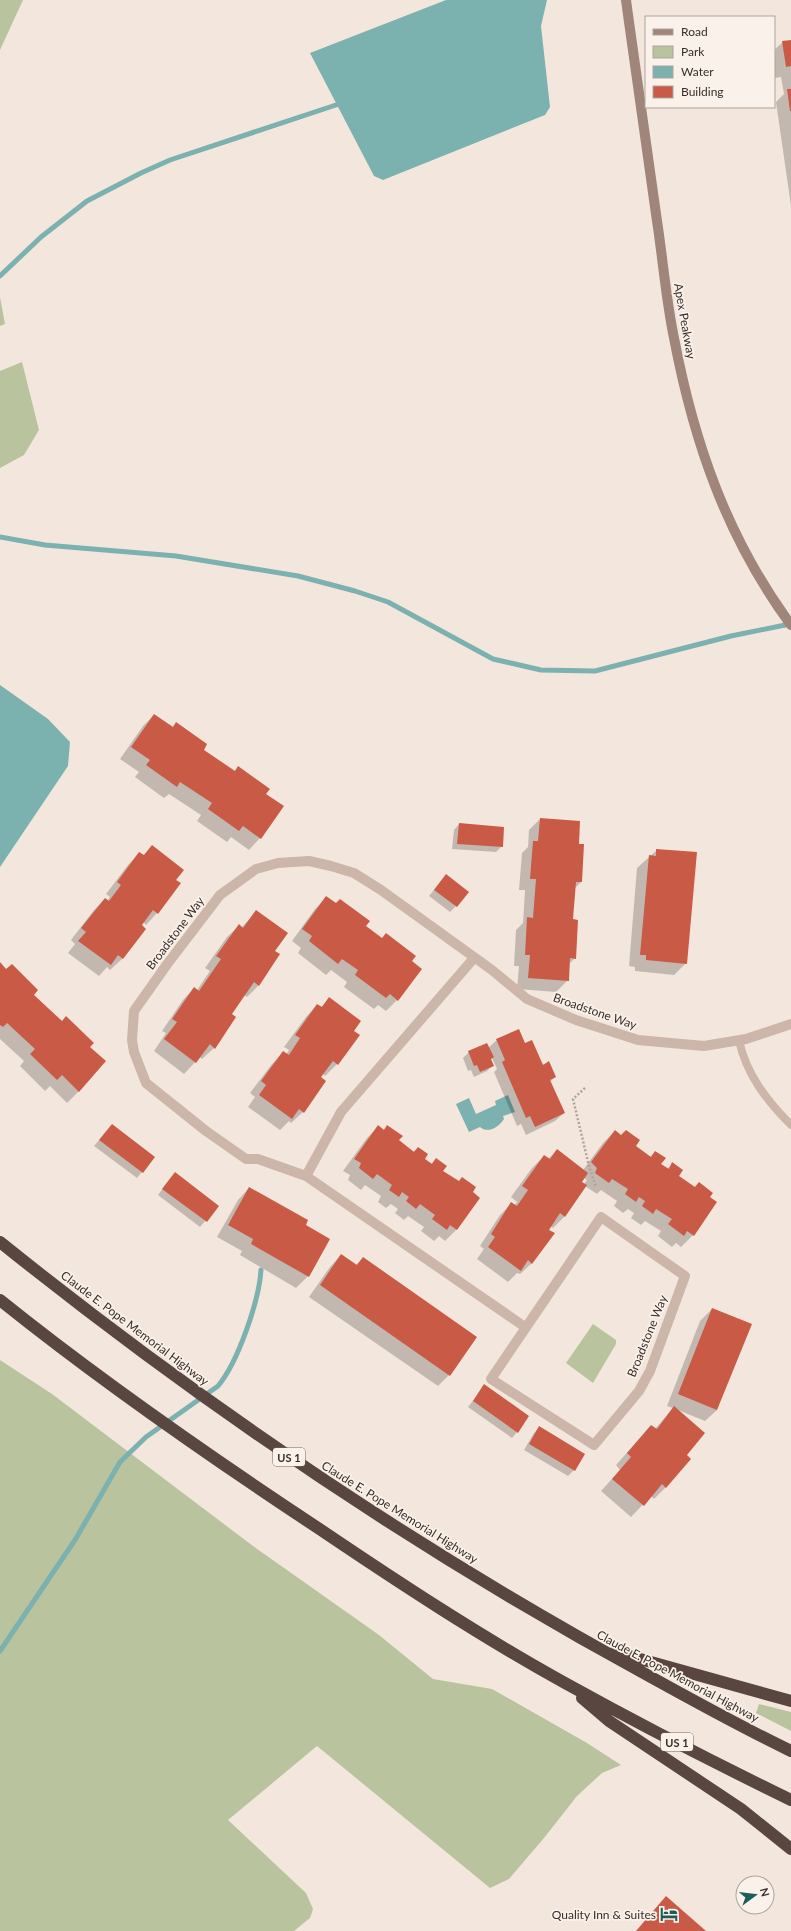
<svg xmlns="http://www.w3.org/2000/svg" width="791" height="1931" font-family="Lato,sans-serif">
<rect width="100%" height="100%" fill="#f3e7dd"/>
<path fill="#b9c39d" d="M0,0H23L0,50Z
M0,297L5,324L0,326Z
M22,362L39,430L24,455L0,468V371Z
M593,1324L616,1340V1344L593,1383L566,1363Z
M0,1360L52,1394L253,1546L379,1635L433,1679L492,1689L587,1743L621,1765L602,1773L577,1796L544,1838L509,1879L490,1888L317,1746L228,1820L306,1893L313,1909L310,1918L294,1931H0Z
M759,1704L791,1712V1731L756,1713Z"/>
<path fill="#7bb1af" d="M446,0H547L541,26L550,107L545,115L383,180L374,176L310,53Z
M0,685L48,719L70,742L68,766L0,867Z
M508,1095L515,1112L503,1116L504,1119C499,1127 488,1134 480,1127L469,1132L456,1104L469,1098L476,1114L496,1105L495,1101Z"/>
<path fill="#0003" fill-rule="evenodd" d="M791,41V206L776,102L784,94L781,77L775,78L774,73V50L783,42Z
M154,715L172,728L176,724L203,750L234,772L238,767L265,794L260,838L249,850L231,837L227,842L197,821L201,815L169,794L164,798L135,777L139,772L120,759L143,726Z
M540,819L578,845L581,882L575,888L572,920L575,958L569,964L568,980L556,992L517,989L519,966H514L516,930L523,923L525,890H519L522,853L528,847L529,830Z
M459,824L502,846L496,852L452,849L454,830Z
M152,847L175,880L157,913L146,925L143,922L140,925L144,929L122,959L110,970L107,967L99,976L68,953L75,944L71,940L94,910L105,899L107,901L110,897L106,894L128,865L139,853L143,856Z
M657,850L686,963L674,975L635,971V967L629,966L637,868Z
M441,881L456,906L450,912L429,896Z
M326,898L410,961L397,1000L386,1011L378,1005L374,1009L344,987L347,982L331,970L326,975L298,953L301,948L292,941L315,909Z
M256,912L273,951L279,955L258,986L247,997L244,995L230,1014L235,1017L214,1048L202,1059L200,1057L184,1074L154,1051L166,1033L162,1031L183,1000L194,988L197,990L210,971L205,968L227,937L239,926L241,928Z
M0,964L89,1047L79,1091L67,1103L50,1086L45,1091L20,1066L24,1061L0,1039Z
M329,999L353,1031L359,1035L337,1064L325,1076L323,1074L303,1112L291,1123L289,1121L280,1130L248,1107L255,1097L250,1093L272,1064L283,1053L286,1055L289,1050L284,1047L306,1017L317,1005L320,1008Z
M497,1040L524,1044L555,1077L550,1082L564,1113L555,1121L526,1135L521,1124L517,1126L494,1072L497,1069L492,1058L490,1060L493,1065L487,1071L474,1077L471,1070L468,1071L463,1058L469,1052L488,1048Z
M112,1125L154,1157L137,1178L94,1146Z
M378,1127L383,1130L387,1127L397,1140L413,1152L418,1148L424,1159L431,1164L436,1159L441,1172L457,1229L445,1241L439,1236L434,1241L421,1231L424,1227L408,1216L404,1220L395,1213L398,1209L391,1204L386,1208L378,1202L381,1196L365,1185L361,1190L348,1180L350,1175L343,1171L367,1138Z
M615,1131L650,1157L655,1152L660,1164L667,1169L672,1164L678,1176L694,1188L699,1183L708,1198L693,1235L681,1247L676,1243L672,1247L658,1236L661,1231L645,1221L641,1225L631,1218L634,1213L628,1209L623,1213L614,1206L617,1201L601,1190L597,1194L585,1186L564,1217L553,1228L550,1226L532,1263L520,1274L517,1273L508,1282L477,1259L484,1249L480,1246L500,1215L511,1204L514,1206L517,1202L511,1197L532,1168L544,1156L548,1159L557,1150L583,1170L603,1143ZM584,1178L587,1180L584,1184L581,1183Z
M170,1179L218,1206L200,1227L158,1195Z
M249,1188L304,1225L308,1276L296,1288L240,1255L242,1251L217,1237L238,1200Z
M341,1255L356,1265L363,1258L449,1375L438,1386L309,1297L330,1267Z
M712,1309L717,1410L705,1421L678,1410L685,1455L666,1487L654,1499L651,1496L631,1517L601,1491L620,1470L616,1465L640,1438L651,1426L655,1429L673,1408L667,1406L700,1321Z
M485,1385L517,1432L512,1438L468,1407Z
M539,1428L574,1470L568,1476L524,1450L534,1433Z"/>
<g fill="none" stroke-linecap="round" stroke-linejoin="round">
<path stroke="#7bb1af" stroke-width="5" d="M0,276L41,237L87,201L141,173L170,160L342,103
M0,537L45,545L176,556L298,576L355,591L388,602L493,659L541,670L595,671L731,636L790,624
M0,1651L75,1540L120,1462L146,1437L218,1386C238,1362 259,1301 261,1270"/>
</g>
<path fill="#c95b46" d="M791,40V66L786,67L782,41Z
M787,89H791V111H790Z
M154,714L173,727L176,722L207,744L204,750L235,771L238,766L270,789L266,794L284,806L261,839L243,826L239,831L208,809L212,803L180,782L177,787L146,765L150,760L131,747Z
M540,818L580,821L579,844H584L582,882H576L573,919L578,920L576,959L570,958L569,981L528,978L530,955H525L527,917L533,918L536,879H530L533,841H538Z
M459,823L504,827L503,847L457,844Z
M152,845L184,870L176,880L181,883L158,914L153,910L142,925L146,929L123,959L118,955L111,965L78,941L86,932L81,928L105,898L109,901L121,885L117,882L139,852L144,855Z
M656,849L697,852L687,964L646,960V955H640L649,855L656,856Z
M446,874L469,892L457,907L434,890Z
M326,896L336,903L340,899L370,921L366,926L382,938L386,933L416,956L412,961L422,969L398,1001L390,994L386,998L355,975L358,970L342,959L338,964L309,941L312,936L302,929Z
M256,910L288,933L275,951L280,954L259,986L254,982L232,1014L236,1017L215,1049L210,1044L196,1063L164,1039L177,1022L172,1019L194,987L199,991L221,959L216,956L239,924L243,928Z
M0,962L6,969L12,964L38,990L34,995L62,1021L66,1016L94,1043L90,1047L106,1061L79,1092L62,1075L57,1080L30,1054L35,1049L7,1023L3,1027L0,1025Z
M329,997L361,1021L354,1031L360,1035L338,1065L333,1061L321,1077L326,1081L304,1113L299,1109L292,1119L259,1095L266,1085L261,1081L283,1051L289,1055L300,1038L295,1035L317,1004L322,1007Z
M519,1029L525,1043L532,1040L543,1065L549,1061L556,1077L550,1080L565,1113L535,1127L530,1116L526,1118L502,1062L505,1060L496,1039Z
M487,1043L494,1057L491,1059L494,1066L480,1072L477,1065L474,1066L468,1051Z
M112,1124L155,1157L143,1173L99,1140Z
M378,1125L384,1130L387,1125L403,1136L399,1140L414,1152L418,1147L428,1154L425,1159L432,1164L436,1158L447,1166L443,1171L459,1181L462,1177L476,1187L473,1192L480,1198L457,1230L450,1225L447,1230L432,1219L435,1215L420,1204L416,1209L406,1201L409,1197L402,1192L399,1197L389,1190L392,1185L377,1174L373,1179L359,1168L361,1163L354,1159Z
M615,1130L621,1135L626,1130L640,1140L636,1146L651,1157L655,1151L666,1158L661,1164L669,1169L672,1162L683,1170L679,1176L695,1187L699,1182L713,1193L710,1197L717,1202L694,1236L687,1231L684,1236L668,1224L672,1219L656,1209L653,1214L642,1206L645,1201L639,1197L636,1202L625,1194L628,1189L612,1179L609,1183L595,1173L597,1168L591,1162Z
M557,1149L588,1173L582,1182L587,1185L565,1217L560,1213L549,1230L555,1233L532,1264L528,1260L521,1271L488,1247L495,1237L491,1234L511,1202L517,1206L528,1190L522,1186L544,1155L550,1159Z
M175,1172L219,1206L207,1222L162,1189Z
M249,1187L308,1220L306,1225L330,1239L309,1277L251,1244L253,1239L228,1225Z
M341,1254L357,1265L363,1257L477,1337L450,1376L320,1285Z
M712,1308L752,1324L717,1410L678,1394Z
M484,1384L529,1416L518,1433L473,1401Z
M674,1406L705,1433L687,1455L691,1459L666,1488L662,1484L644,1506L612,1479L631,1457L627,1453L651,1425L657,1429Z
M539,1426L585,1454L575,1471L529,1444Z
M666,1896L706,1931H636Z"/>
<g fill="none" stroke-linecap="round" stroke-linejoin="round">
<path stroke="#b8a093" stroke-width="2.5" stroke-dasharray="2 2" stroke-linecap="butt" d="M585,1088L573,1099L589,1166L596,1187"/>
<path stroke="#ccb6a9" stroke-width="8" d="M739,1040C746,1074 767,1101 791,1125"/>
<path stroke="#ccb6a9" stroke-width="10" d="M306,1176L341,1112L474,958
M601,1217L685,1276L650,1371L639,1391L594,1445L491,1379Z
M525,1327L306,1176L258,1159H246L206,1131L146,1083L134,1052L132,1040L134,1011L168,963L220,895L256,869L278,863L309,861L331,866L354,873L381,890L492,970L527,999L576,1020L638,1040L704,1046L746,1039L791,1024"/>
<path stroke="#a0857a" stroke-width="10" d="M626,0C636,74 647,148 657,221C663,260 666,300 674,338C694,443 727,538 791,625"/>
<path stroke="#5a4640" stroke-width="12" d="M0,1242C203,1405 419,1551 649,1676C696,1702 743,1728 791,1751
M0,1300C102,1382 209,1456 318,1528C398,1582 480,1636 565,1683C639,1724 715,1763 791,1800
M615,1652L791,1701
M582,1698L609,1721L741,1809L791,1849"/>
</g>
<defs>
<g id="hotel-bare" transform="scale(1.38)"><path d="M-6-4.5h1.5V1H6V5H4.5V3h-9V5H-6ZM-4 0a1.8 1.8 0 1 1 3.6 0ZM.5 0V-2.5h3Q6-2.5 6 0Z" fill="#1d5c5b" stroke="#faf2ea" stroke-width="2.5" paint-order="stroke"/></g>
</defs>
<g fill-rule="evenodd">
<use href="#hotel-bare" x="669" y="1914"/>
</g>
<g text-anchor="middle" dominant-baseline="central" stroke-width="3.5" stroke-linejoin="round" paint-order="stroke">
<g fill="#faf2ea" stroke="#736863" stroke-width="1">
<rect x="273" y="1448" width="32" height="18" rx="3"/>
<rect x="661" y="1733" width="32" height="18" rx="3"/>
</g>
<g font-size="11" font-weight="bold" fill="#392d29">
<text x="289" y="1457">US 1</text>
<text x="677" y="1742">US 1</text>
</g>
<g font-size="12" fill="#392d29" stroke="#faf2ea">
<text transform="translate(685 321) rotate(80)">Apex Peakway</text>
<text transform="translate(175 933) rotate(-53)">Broadstone Way</text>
<text transform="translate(595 1011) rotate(19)">Broadstone Way</text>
<text transform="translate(135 1328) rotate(37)">Claude E. Pope Memorial Highway</text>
<text transform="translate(647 1336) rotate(-68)">Broadstone Way</text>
<text transform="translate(400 1512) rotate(32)">Claude E. Pope Memorial Highway</text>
<text transform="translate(678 1676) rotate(28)">Claude E. Pope Memorial Highway</text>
</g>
<g font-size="12" fill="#392d29" stroke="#faf2ea" text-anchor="end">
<text x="656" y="1914">Quality Inn &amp; Suites</text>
</g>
</g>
<rect x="645" y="16" width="130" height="92" fill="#faf2ea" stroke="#ada39d"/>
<rect x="653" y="29" width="20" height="6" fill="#a0857a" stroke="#ada39d"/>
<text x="681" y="36" font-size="12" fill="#392d29">Road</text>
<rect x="653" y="46" width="20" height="12" fill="#b9c39d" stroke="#ada39d"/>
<text x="681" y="56" font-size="12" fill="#392d29">Park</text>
<rect x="653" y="66" width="20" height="12" fill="#7bb1af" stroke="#ada39d"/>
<text x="681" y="76" font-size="12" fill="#392d29">Water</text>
<rect x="653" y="86" width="20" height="12" fill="#c95b46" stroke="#ada39d"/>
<text x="681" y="96" font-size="12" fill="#392d29">Building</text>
<g transform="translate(755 1895) rotate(75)"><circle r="19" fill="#faf2ea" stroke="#ada39d"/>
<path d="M0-3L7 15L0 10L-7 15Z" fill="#1d5c5b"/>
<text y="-6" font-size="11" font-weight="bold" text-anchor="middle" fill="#392d29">N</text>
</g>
</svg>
